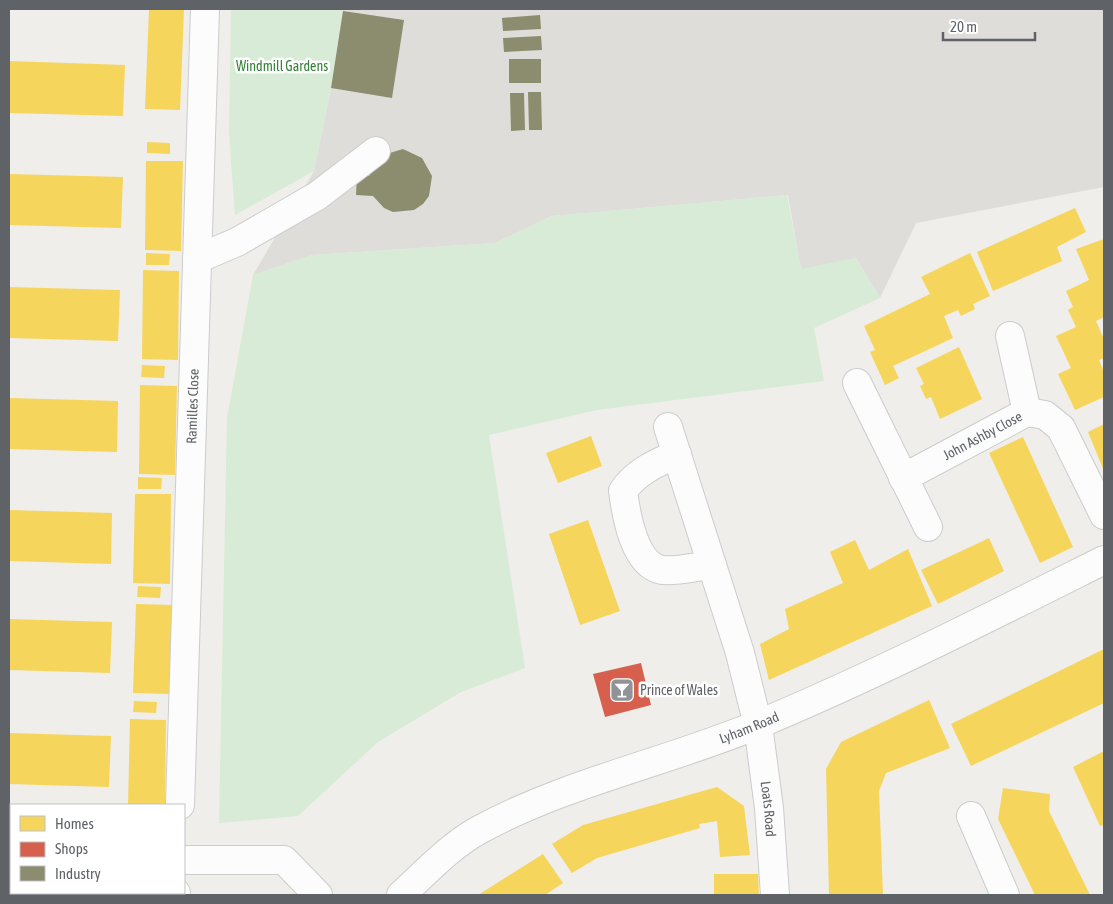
<svg xmlns="http://www.w3.org/2000/svg" width="1113" height="904" font-family="'Asap Condensed',sans-serif">
<rect width="100%" height="100%" fill="#efeeea"/>
<path fill="#dfddda" d="M343,9H1104V187L916,223L880,298L856,258L801,270L788,195L552,216L495,243L312,255L253,275L314,171L331,88Z"/>
<path fill="#d8ebd6" d="M231,9H343L331,88L314,171L235,215L229,133Z
M787,195L801,269L856,258L880,298L814,328L824,381L597,410L489,435L525,668L461,692L378,742L298,816L219,823L227,418L253,275L312,255L495,243L552,216Z"/>
<path fill="#f6d55c" d="M149,9H184L180,110L145,109Z
M9,61L125,65L123,116L9,113Z
M147,142L170,143V154L147,153Z
M146,161H183L181,251L145,250Z
M9,174L123,177L121,228L9,225Z
M1075,208L1086,232L1057,247L1062,261L993,291L977,252Z
M1104,239V317L1096,321L1104,339V358L1099,360L1104,372V397L1075,410L1058,374L1071,368L1056,336L1076,327L1068,310L1073,307L1066,291L1089,280L1076,249Z
M146,253L170,254L169,265H146Z
M970,253L990,296L973,304L975,309L961,316L958,310L944,316L953,338L893,366L899,378L885,385L870,352L875,350L864,326L930,294L921,277Z
M143,270L179,271L178,360L142,359Z
M9,287L120,290L118,341L9,338Z
M959,347L982,399L940,419L931,397L926,399L920,386L924,384L916,368Z
M142,365L165,366L164,378L141,377Z
M140,385L177,386L175,475L139,474Z
M9,398L118,401L117,452L9,449Z
M1104,424V471L1088,432Z
M591,436L602,466L558,483L546,453Z
M1023,437L1073,547L1040,563L989,453Z
M138,477L162,478L161,489H138Z
M135,494H171L170,584L133,583Z
M9,510L112,513L111,564L9,561Z
M588,520L620,611L580,625L549,534Z
M989,538L1004,571L938,604L921,570Z
M855,540L869,570L908,549L932,606L769,680L760,644L789,629L785,609L843,583L830,552Z
M138,586L161,587L160,598L137,597Z
M136,604L172,605L170,694L133,693Z
M9,619L112,622L110,673L9,670Z
M1104,649V703L971,766L951,724Z
M929,700L950,748L886,773L879,791L883,895H829L826,769L841,742Z
M134,701L157,702L156,713L133,712Z
M130,719L166,720L165,805H128Z
M9,733L111,736L109,787L9,784Z
M1104,751V825L1100,826L1073,767Z
M717,787L744,806L750,855L720,857L717,821L699,824L700,828L597,858L572,873L552,844L583,825Z
M1003,788L1050,794L1049,811L1090,895H1035L998,819Z
M9,844H11V893H105V895H9Z
M543,854L563,883L545,895H478Z
M714,874H758L759,895H714Z
M127,893H163V895H127Z"/>
<path fill="#d6604d" d="M641,663L651,705L605,717L593,674Z"/>
<path fill="#8c8c6e" d="M343,11L404,20L392,98L331,88Z
M540,15L541,29L503,31L502,18Z
M541,36L542,50L504,52L503,38Z
M509,59H541V83H509Z
M528,92H541L542,130H529Z
M510,93H524L525,130L511,131Z
M403,149L422,158L432,176L429,196L423,204L414,210L393,212L384,208L373,196L356,195L357,175L364,173L369,176L383,155Z"/>
<g fill="none" stroke-linecap="round" stroke-linejoin="round">
<g stroke="#cbcccc" stroke-width="30">
<g id="minor">
<path d="M197,259L237,242L317,196L376,151"/>
<path d="M1010,336L1027,412"/>
<path d="M857,383L928,527"/>
<path id="s1" d="M668,427L740,653L758,725L769,808L775,895"/>
<path d="M677,454C656,463 636,472 623,491C626,514 634,565 662,570C675,572 699,566 712,565"/>
<path id="s2" d="M903,478L1027,412L1045,415L1061,428L1104,515"/>
<path id="s3" d="M180,805L205,9"/>
<path d="M971,816L1005,895"/>
<path d="M184,860H284L318,895"/>
<path d="M176,895V893"/>
<path id="s4" d="M401,895C425,873 450,846 479,830C567,782 668,762 759,724C876,675 990,617 1104,560"/>
</g>
</g>
<use href="#minor" stroke="#fdfcfc" stroke-width="28"/>
</g>
<defs>
<g id="bar-square" transform="scale(1.25)"><rect x="-9" y="-9" width="18" height="18" rx="4" fill="#919496" stroke="#fff"/><path d="M-6-5H6L.8 .8V4.5H3.5V6h-7V4.5H-.8V.8Z" fill="#fff"/></g>
</defs>
<g fill-rule="evenodd">
<use href="#bar-square" x="622" y="690"/>
</g>
<g text-anchor="middle" dominant-baseline="central" stroke-width="5" stroke-linejoin="round" paint-order="stroke">
<g font-size="14" fill="#348238" stroke="#fff">
<text x="282" y="66">Windmill Gardens</text>
</g>
<g font-size="14" fill="#5f6368" stroke="#fff">
<text stroke="none"><textPath href="#s3" startOffset="399">Ramilles Close</textPath></text>
<text stroke="none"><textPath href="#s2" startOffset="90">John Ashby Close</textPath></text>
<text stroke="none"><textPath href="#s4" startOffset="391">Lyham Road</textPath></text>
<text stroke="none"><textPath href="#s1" startOffset="396">Loats Road</textPath></text>
</g>
<g font-size="14" fill="#5f6368" stroke="#fff" text-anchor="start">
<text x="640" y="690">Prince of Wales</text>
</g>
</g>
<rect width="1113" height="904" fill="none" stroke="#5f6368" stroke-width="20"/>
<rect x="10" y="804" width="175" height="90" fill="#ffffff" stroke="#bfc1c3"/>
<rect x="20" y="816" width="25" height="15" fill="#f6d55c" stroke="#bfc1c3"/>
<text x="55" y="829" font-size="15" fill="#5f6368">Homes</text>
<rect x="20" y="842" width="25" height="15" fill="#d6604d" stroke="#bfc1c3"/>
<text x="55" y="854" font-size="15" fill="#5f6368">Shops</text>
<rect x="20" y="866" width="25" height="15" fill="#8c8c6e" stroke="#bfc1c3"/>
<text x="55" y="879" font-size="15" fill="#5f6368">Industry</text>
<path d="M943 32v8h92v-8" fill="none" stroke="#5f6368" stroke-width="2.5"/>
<text x="950" y="32" font-size="15" fill="#5f6368" stroke="#ffffff" stroke-width="4" paint-order="stroke">20 m</text>
</svg>
